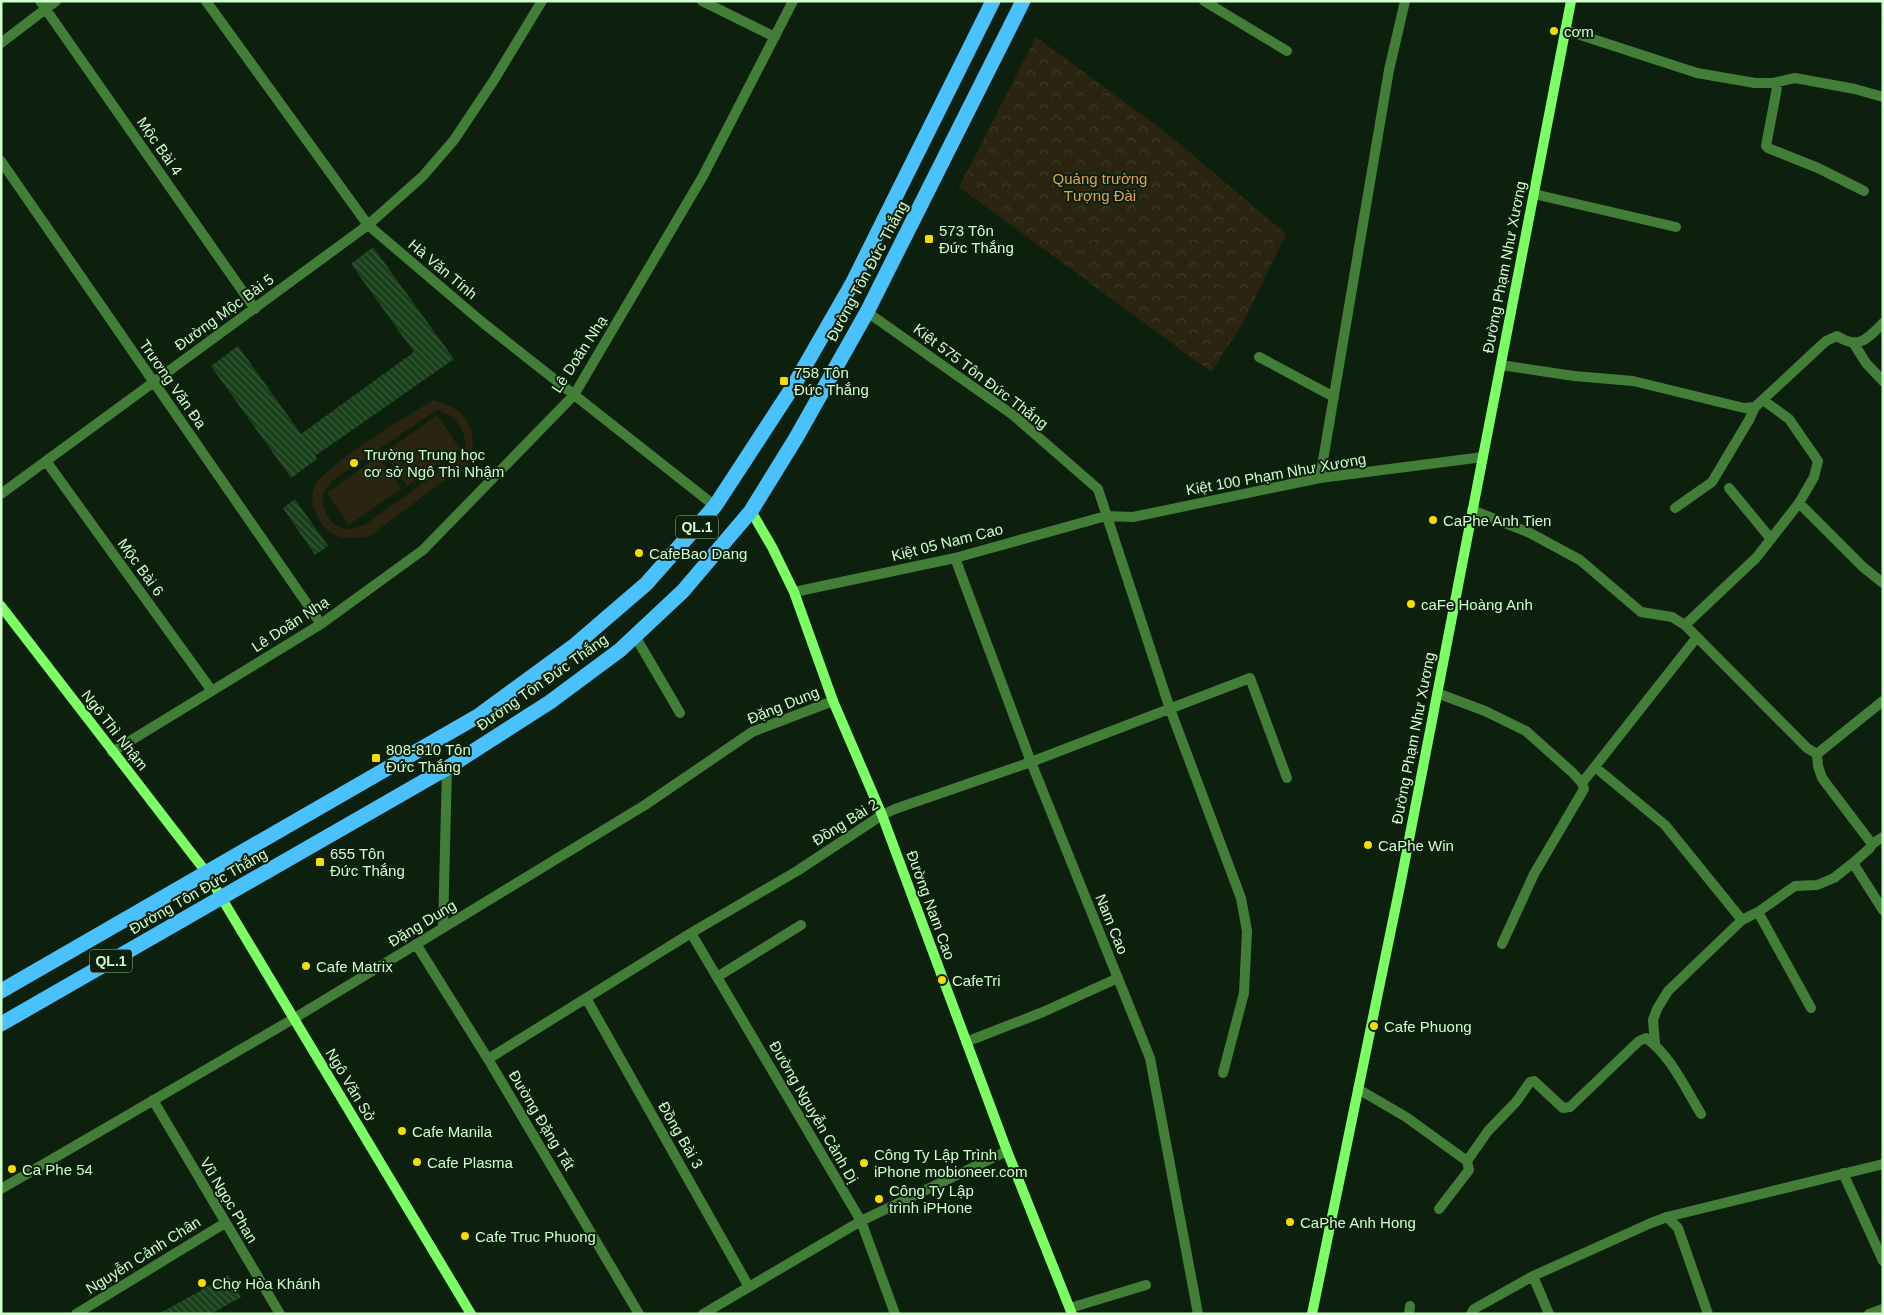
<svg xmlns="http://www.w3.org/2000/svg" width="1884" height="1315" font-family="Arial,sans-serif">
<defs>
<pattern id="park-crowns" width="20" height="18" patternUnits="userSpaceOnUse" patternTransform="scale(1.25)"><rect width="20" height="18" fill="#2a2410"/><path d="M2 6a3 3 0 1 1 6 0M12 15a3 3 0 1 1 6 0" fill="none" stroke="#3e3a26"/></pattern>
<pattern id="building-back-hatch" width="6" height="6" patternUnits="userSpaceOnUse" patternTransform="scale(1.25)"><rect width="6" height="6" fill="#19401a"/><path d="M-1 5l2 2M0 0l6 6M5-1l2 2" fill="none" stroke="#395d3a"/></pattern>
</defs>
<rect width="100%" height="100%" fill="#0d200d"/>
<path fill="url(#park-crowns)" d="M1036,37L1163,130L1286,234L1243,323L1211,372L959,187Z"/>
<path fill="#2a2410" fill-rule="evenodd" d="M433,400C467,408 480,429 469,462L370,536C353,539 333,541 322,524C315,514 309,501 314,488C322,466 409,415 433,400ZM437,410C456,417 462,424 466,444L459,457L366,524C358,527 351,530 342,528C330,526 319,504 324,492C326,487 333,481 337,477Z
M437,415L460,449L407,486L384,453Z
M378,456L401,489L349,525L327,493Z"/>
<path fill="url(#building-back-hatch)" d="M373,247L454,359L315,456L317,459L291,478L211,366L238,346L301,434L414,352L351,264Z
M295,499L328,546L315,555L283,508Z
M228,1275L241,1297L211,1314H159Z"/>
<g fill="none" stroke-linecap="round" stroke-linejoin="round">
<path stroke="#437e38" stroke-width="10" d="M1204,1L1287,51
M368,225L423,176L454,140L494,80L542,1
M1259,357L1334,397
M955,558L1031,762L1150,1058L1198,1314
M635,636L680,713
M1872,844L1883,837
M443,928L447,768
M1843,1173L1883,1261
M1667,1217L1883,1164
M1869,1314L1883,1309"/>
<path stroke="#437e38" stroke-width="10" d="M40,1L255,309
M206,1L368,225L482,322L715,506
M702,1L775,37
M1565,30L1697,73L1755,83H1773L1795,78L1855,89L1883,97
M1,43L56,1
M1778,82L1766,146L1768,148L1818,168L1864,191
M1,161L321,624
M1534,194L1676,227
M867,312L1013,415L1098,489L1170,709L1241,898L1247,931L1244,993L1223,1073
M1854,344L1866,363L1883,381
M1501,365L1574,376L1633,381L1744,408L1755,407L1826,341L1837,336C1859,350 1867,339 1883,323
M46,461L212,691
M1320,478L1389,70L1405,1
M1729,488L1771,539
M1,494L368,225
M1799,503L1863,567L1883,583
M1675,508L1712,482L1749,420L1755,407
M1472,510L1530,533L1580,560L1641,612L1672,617L1685,625L1807,748L1817,754L1883,701
M794,592L955,558L1106,516L1133,517L1320,478L1483,457
M1685,625L1756,558L1799,503L1814,477L1818,461L1789,419L1763,400
M1437,693L1485,711L1526,731L1573,773L1582,783L1584,789L1534,874L1502,944
M112,752L321,624L423,550L574,395L703,176L793,1
M1817,754L1818,766L1822,778L1872,844L1870,848L1853,863L1883,910
M1595,767L1665,825L1742,920
M1582,783L1697,637
M1758,912L1811,1008
M691,933L861,1221L895,1314
M416,944L488,1059L639,1314
M717,977L801,925
M586,998L749,1287
M966,1042L1043,1012L1118,978
M1655,1044L1653,1020L1657,1009L1668,991L1742,920L1758,912L1795,886L1817,885L1834,878L1853,863
M488,1059L691,933L797,871L882,815L895,809L1031,762L1250,678L1287,778
M1358,1089L1406,1117L1467,1161
M153,1100L280,1314
M1,1189L293,1019L443,928L645,805L752,732L833,701
M1439,1209L1469,1170L1467,1161L1488,1131L1516,1102L1530,1082L1534,1081L1563,1108L1570,1107L1639,1041L1646,1038C1671,1056 1685,1088 1701,1114
M1533,1276L1549,1314
M1070,1308L1146,1285
M76,1314L225,1223
M703,1314L861,1221L1007,1151
M1409,1314L1410,1306
M1471,1314L1474,1309L1533,1276L1651,1223L1667,1217L1678,1228L1708,1314"/>
<path stroke="#7dfd64" stroke-width="10" d="M751,511L772,547L794,592L833,701L882,815L1007,1151L1072,1314
M1,606L206,872L471,1314
M1312,1314L1401,881L1571,1"/>
<path stroke="#48c1fd" stroke-width="15" d="M1,991L478,716L575,645L646,584L715,506L794,385L852,284L993,1
M1,1024L447,768L550,702L620,650L683,591L751,511L796,438L867,312L1023,1"/>
</g>
<g fill="#f4de02" stroke="#0d200d" stroke-width="2">
<circle cx="1554" cy="31" r="5"/>
<rect x="924" y="234" width="10" height="10" rx="2.5"/>
<rect x="779" y="376" width="10" height="10" rx="2.5"/>
<circle cx="354" cy="463" r="5"/>
<circle cx="1433" cy="520" r="5"/>
<circle cx="639" cy="553" r="5"/>
<circle cx="1411" cy="604" r="5"/>
<rect x="371" y="753" width="10" height="10" rx="2.5"/>
<circle cx="1368" cy="845" r="5"/>
<rect x="315" y="857" width="10" height="10" rx="2.5"/>
<circle cx="306" cy="966" r="5"/>
<circle cx="942" cy="980" r="5"/>
<circle cx="1374" cy="1026" r="5"/>
<circle cx="402" cy="1131" r="5"/>
<circle cx="417" cy="1162" r="5"/>
<circle cx="864" cy="1163" r="5"/>
<circle cx="12" cy="1169" r="5"/>
<circle cx="879" cy="1199" r="5"/>
<circle cx="1290" cy="1222" r="5"/>
<circle cx="465" cy="1236" r="5"/>
<circle cx="202" cy="1283" r="5"/>
</g>
<g text-anchor="middle" dominant-baseline="central" stroke-width="4" stroke-linejoin="round" paint-order="stroke">
<g fill="#0d200d" stroke="#96bb93" stroke-width="1">
<rect x="676" y="515.5" width="42" height="23" rx="4"/>
<rect x="90" y="949.5" width="42" height="23" rx="4"/>
</g>
<g font-size="14" font-weight="bold" fill="#d0fecc">
<text x="697" y="527">QL.1</text>
<text x="111" y="961">QL.1</text>
</g>
<g font-size="15" fill="#d0fecc" stroke="#0d200d" text-anchor="start">
<text x="1564" y="31">cơm</text>
<text x="939" y="230">573 Tôn<tspan x="939" dy="17">Đức Thắng</tspan></text>
<text x="794" y="372">758 Tôn<tspan x="794" dy="17">Đức Thắng</tspan></text>
<text x="364" y="454">Trường Trung học<tspan x="364" dy="17">cơ sở Ngô Thì Nhậm</tspan></text>
<text x="1443" y="520">CaPhe Anh Tien</text>
<text x="649" y="553">CafeBao Dang</text>
<text x="1421" y="604">caFe Hoàng Anh</text>
<text x="386" y="749">808-810 Tôn<tspan x="386" dy="17">Đức Thắng</tspan></text>
<text x="1378" y="845">CaPhe Win</text>
<text x="330" y="853">655 Tôn<tspan x="330" dy="17">Đức Thắng</tspan></text>
<text x="316" y="966">Cafe Matrix</text>
<text x="952" y="980">CafeTri</text>
<text x="1384" y="1026">Cafe Phuong</text>
<text x="412" y="1131">Cafe Manila</text>
<text x="874" y="1154">Công Ty Lập Trình<tspan x="874" dy="17">iPhone mobioneer.com</tspan></text>
<text x="427" y="1162">Cafe Plasma</text>
<text x="22" y="1169">Ca Phe 54</text>
<text x="889" y="1190">Công Ty Lập<tspan x="889" dy="17">trình iPHone</tspan></text>
<text x="1300" y="1222">CaPhe Anh Hong</text>
<text x="475" y="1236">Cafe Truc Phuong</text>
<text x="212" y="1283">Chợ Hòa Khánh</text>
</g>
<g font-size="15" fill="#d0fecc" stroke="#0d200d">
<text transform="translate(160 146) rotate(55)">Mộc Bài 4</text>
<text transform="translate(1504 267) rotate(-79)">Đường Phạm Như Xương</text>
<text transform="translate(443 269) rotate(40)">Hà Văn Tính</text>
<text transform="translate(867 271) rotate(-62)">Đường Tôn Đức Thắng</text>
<text transform="translate(224 312) rotate(-36)">Đường Mộc Bài 5</text>
<text transform="translate(579 354) rotate(-57)">Lê Doãn Nhạ</text>
<text transform="translate(981 376) rotate(37)">Kiệt 575 Tôn Đức Thắng</text>
<text transform="translate(173 384) rotate(55)">Trương Văn Đa</text>
<text transform="translate(1276 474) rotate(-10)">Kiệt 100 Phạm Như Xương</text>
<text transform="translate(947 542) rotate(-14)">Kiệt 05 Nam Cao</text>
<text transform="translate(141 567) rotate(54)">Mộc Bài 6</text>
<text transform="translate(290 624) rotate(-33)">Lê Doãn Nhạ</text>
<text transform="translate(542 682) rotate(-35)">Đường Tôn Đức Thắng</text>
<text transform="translate(783 705) rotate(-22)">Đặng Dung</text>
<text transform="translate(115 730) rotate(52)">Ngô Thì Nhậm</text>
<text transform="translate(1413 738) rotate(-79)">Đường Phạm Như Xương</text>
<text transform="translate(845 822) rotate(-32)">Đồng Bài 2</text>
<text transform="translate(198 891) rotate(-30)">Đường Tôn Đức Thắng</text>
<text transform="translate(931 905) rotate(70)">Đường Nam Cao</text>
<text transform="translate(422 923) rotate(-31)">Đặng Dung</text>
<text transform="translate(1112 924) rotate(68)">Nam Cao</text>
<text transform="translate(351 1085) rotate(59)">Ngô Văn Sở</text>
<text transform="translate(814 1112) rotate(60)">Đường Nguyễn Cảnh Dị</text>
<text transform="translate(542 1120) rotate(59)">Đường Đặng Tất</text>
<text transform="translate(681 1135) rotate(60)">Đồng Bài 3</text>
<text transform="translate(229 1200) rotate(59)">Vũ Ngọc Phan</text>
<text transform="translate(143 1255) rotate(-32)">Nguyễn Cảnh Chân</text>
</g>
<g font-size="15" fill="#dda359" stroke="#0d200d">
<text x="1100" y="178">Quảng trường<tspan x="1100" dy="17">Tượng Đài</tspan></text>
</g>
</g>
<rect width="1884" height="1315" fill="none" stroke="#d0fecc" stroke-width="5"/>
</svg>
